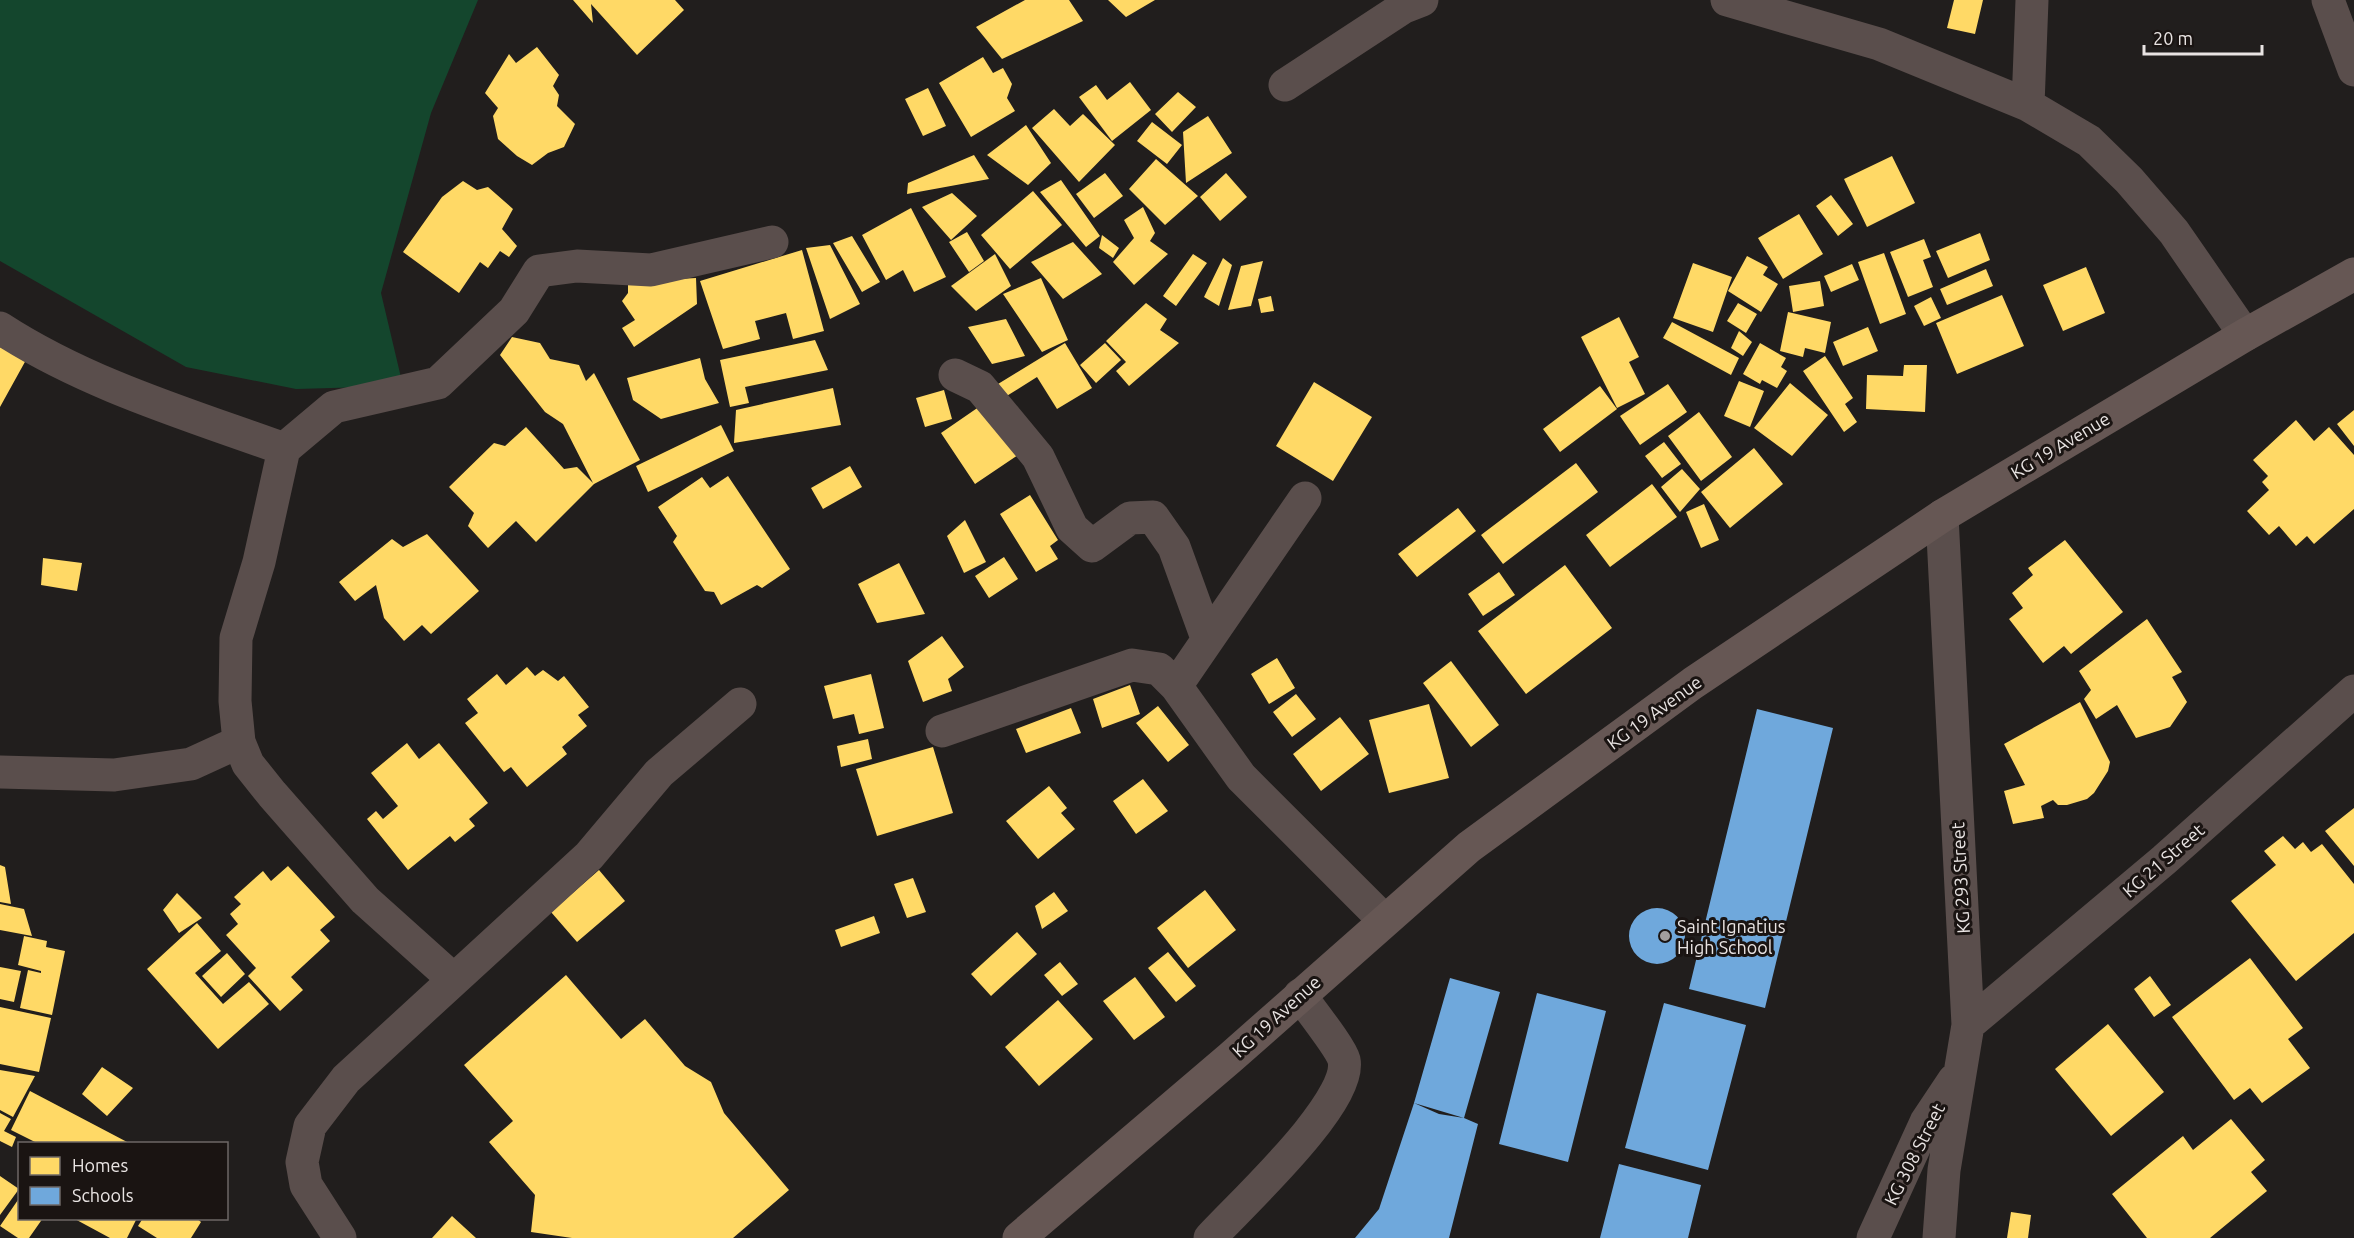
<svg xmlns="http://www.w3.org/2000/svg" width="2354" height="1238" font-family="Ubuntu,sans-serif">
<rect width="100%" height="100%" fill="#211e1d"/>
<path fill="#14462d" d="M0,0H478L431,113L381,293L403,386L296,389L186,367L0,261Z"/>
<path fill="#ffd966" d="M573,0H675L684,10L637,55L591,4L593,23Z
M1025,0H1069L1083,21L1002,59L976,27Z
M1108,0H1155L1126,17Z
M1954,0H1983L1975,34L1947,28Z
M537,47L559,75L553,86L559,95L557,106L575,124L564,147L548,153L532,165L517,156L498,139L493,116L498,108L485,93L509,54L516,63Z
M983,57L993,73L1003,68L1012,84L1007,98L1015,111L971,137L939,83Z
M1130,82L1151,110L1112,141L1079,97L1096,85L1107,100Z
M928,88L946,126L923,136L905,99Z
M1178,92L1196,107L1172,132L1155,114Z
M1054,109L1070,126L1083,114L1115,145L1079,182L1032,128Z
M1208,116L1232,153L1186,183L1183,132Z
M1152,122L1182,145L1167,164L1137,141Z
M1026,125L1051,163L1028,185L987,155Z
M974,155L989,179L907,194L908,183Z
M1892,156L1915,203L1867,227L1844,179Z
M1156,159L1198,196L1165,225L1129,189Z
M1105,173L1123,196L1094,218L1076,194Z
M1226,173L1247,197L1220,221L1200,197Z
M1061,180L1100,236L1086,247L1040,192Z
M463,181L477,190L488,187L513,209L502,229L517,246L509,257L500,251L488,268L480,262L459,293L403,252L442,197Z
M1033,191L1062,225L1010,269L981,235Z
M952,193L977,216L951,240L922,207Z
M1831,195L1853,224L1838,236L1816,206Z
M1143,207L1155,233L1150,241L1168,254L1134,285L1113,262L1134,238L1124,220Z
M911,208L946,277L914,292L903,270L886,280L862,235Z
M1799,214L1823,254L1783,279L1758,238Z
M967,232L984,261L969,272L949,242Z
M1980,233L1990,260L1948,278L1936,251Z
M1102,235L1119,248L1113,258L1099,248Z
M852,236L880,282L862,292L833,243Z
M1924,239L1931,257L1923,260L1933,287L1908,297L1890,252Z
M1073,242L1102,274L1063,299L1031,262Z
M830,245L860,304L830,319L806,248Z
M802,250L824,331L793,339L786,313L755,321L760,339L723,349L700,281Z
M1884,253L1906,314L1880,324L1858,262Z
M995,254L1011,286L976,311L951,286Z
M1193,254L1207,263L1176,306L1163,296Z
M1747,256L1768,267L1763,275L1778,284L1761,312L1728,291Z
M1223,258L1232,265L1219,306L1204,297Z
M1263,261L1251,306L1228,310L1241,266Z
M1693,263L1732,277L1713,332L1673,318Z
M1852,264L1859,280L1831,292L1824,276Z
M2086,267L2105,313L2063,331L2043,285Z
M1986,269L1993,286L1947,305L1940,289Z
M696,278L697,304L634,347L622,328L635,320L622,301L628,293V282Z
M1041,278L1068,340L1042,352L1003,294Z
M1820,281L1824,306L1793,312L1789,286Z
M2002,295L2024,346L1957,374L1936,323Z
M1271,296L1274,311L1261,313L1258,299Z
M1931,297L1941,318L1924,326L1914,306Z
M1146,303L1167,319L1160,330L1179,343L1129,386L1116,371L1126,362L1106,341Z
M1738,303L1757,314L1746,333L1727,321Z
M1788,312L1831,322L1825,353L1805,348L1803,357L1780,351Z
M1619,317L1639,357L1629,362L1645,394L1617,408L1581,337Z
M1006,319L1025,356L992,364L968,327Z
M1672,322L1739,358L1731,375L1663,338Z
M1868,327L1878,351L1843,366L1833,342Z
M1739,331L1752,342L1743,356L1731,348Z
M512,337L540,343L550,359L579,365L586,381L594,373L640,460L594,484L536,542L516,521L488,548L468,526L474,513L449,487L494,443L505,446L526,427L564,469L577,467L593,483L563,424L545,412L500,355Z
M815,340L828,370L745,387L749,403L730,407L720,360Z
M1065,343L1092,388L1057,409L1037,377L1005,397L998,384Z
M1105,343L1121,360L1096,383L1080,365Z
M1760,343L1786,358L1781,367L1787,371L1777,388L1762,380L1760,384L1743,374Z
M0,347L26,360L0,407Z
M1825,356L1853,398L1845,404L1857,422L1844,432L1803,371Z
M700,358L705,379L719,403L661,419L633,400L627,378Z
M1904,365H1927L1925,412L1866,409L1867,375L1903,376Z
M1739,381L1764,391L1750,427L1724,416Z
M1314,382L1372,417L1333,481L1276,446Z
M1790,383L1828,415L1792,456L1754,428Z
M1668,384L1687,412L1640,445L1620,416Z
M1600,386L1617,409L1560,452L1543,429Z
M833,388L841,425L734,443L736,410Z
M944,390L952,419L925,427L916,398Z
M986,402L1021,453L975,484L941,433Z
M2354,410V446L2337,424Z
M1699,412L1732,457L1701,481L1668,436Z
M2296,420L2314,441L2329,427L2354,455V509L2314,544L2307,536L2296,546L2279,526L2269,535L2247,511L2269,490L2262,482L2268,476L2253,460Z
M721,425L734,451L648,492L636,466Z
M1664,442L1681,464L1662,478L1645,456Z
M1754,448L1783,484L1730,528L1701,492Z
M1576,463L1598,492L1503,564L1481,535Z
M850,466L862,487L823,509L811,488Z
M1682,469L1700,489L1680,512L1661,487Z
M728,476L790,569L762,588L757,585L721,605L714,592L705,591L673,542L677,536L658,507L702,477L710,488Z
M1652,484L1677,517L1610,567L1586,535Z
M1030,495L1058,540L1050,546L1058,559L1036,572L1000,514Z
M1704,504L1719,540L1701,548L1686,512Z
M1458,508L1476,531L1417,577L1398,554Z
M965,520L986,562L964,573L947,536Z
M427,534L479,591L431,634L422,625L404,641L384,618L376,585L355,601L339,582L392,539L403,547Z
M2065,540L2123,612L2071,654L2064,646L2043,663L2009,619L2023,608L2012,593L2033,575L2028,568Z
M1004,557L1018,579L989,598L975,576Z
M43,558L82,563L77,591L41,585Z
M899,563L925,614L877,623L858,584Z
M1565,565L1612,628L1526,694L1478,631Z
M1499,572L1515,595L1483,616L1468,594Z
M2147,619L2182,672L2172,677L2187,702L2170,727L2136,738L2117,705L2096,719L2084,699L2091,690L2079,671Z
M942,636L964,667L948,679L952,691L923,702L908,661Z
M1277,658L1295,688L1269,704L1251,674Z
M1451,661L1499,725L1471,747L1423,683Z
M527,667L535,676L543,670L558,681L564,676L589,707L578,715L587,726L562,747L567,754L527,787L511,767L504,772L465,723L478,713L467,699L497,674L506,685Z
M871,674L884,728L859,734L854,714L833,719L824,686Z
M1130,685L1140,714L1102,728L1093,699Z
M1296,694L1316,719L1292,737L1273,712Z
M2080,702L2110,762L2108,771L2094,793L2087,799L2067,805H2058L2053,800L2041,806L2044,818L2013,824L2004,791L2025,785L2004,744Z
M1429,704L1449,778L1389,793L1369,720Z
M1158,706L1189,745L1168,762L1136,723Z
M1071,708L1081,733L1026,753L1016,729Z
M1340,717L1369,754L1321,791L1293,754Z
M868,739L872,759L841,767L837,746Z
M407,743L419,759L439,743L488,803L469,819L475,826L455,842L450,836L408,870L367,819L376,811L383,819L398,806L371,773Z
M933,747L953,813L877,836L856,769Z
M1143,779L1168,811L1136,834L1113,801Z
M1049,786L1067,808L1061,813L1075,829L1038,859L1006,821Z
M2354,808V866L2325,831Z
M2283,836L2295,849L2303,842L2311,852L2322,844L2354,884V933L2296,981L2231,901L2276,865L2264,851Z
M0,865L5,867L11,904L0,902Z
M288,866L335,917L320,930L330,941L291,977L303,990L280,1011L248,976L256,968L226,935L238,924L230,914L241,904L234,897L263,871L271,881Z
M599,870L625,901L577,942L551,912Z
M913,878L926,912L907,918L894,884Z
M1205,890L1236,930L1188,968L1157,928Z
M1054,892L1068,911L1042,929L1035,906Z
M177,893L202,918L179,933L163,910Z
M0,904L24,909L32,936L0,930Z
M874,916L880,933L841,947L835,930Z
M197,923L221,951L195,973L223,1004L249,982L269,1004L218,1049L147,969Z
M1017,932L1037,954L991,996L971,974Z
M24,936L47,941L46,947L65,951L52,1015L20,1008L28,970L41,973V971L18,965Z
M1168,952L1196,986L1176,1002L1148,968Z
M227,953L245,974L221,997L202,976Z
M2250,958L2303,1028L2288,1039L2310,1068L2262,1103L2250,1088L2234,1100L2172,1017Z
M1060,962L1078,984L1062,996L1044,975Z
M0,967L21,971L14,1002L0,999Z
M566,975L621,1039L645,1019L685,1066L711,1082L724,1113L789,1190L733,1238H572L531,1232L535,1195L489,1142L513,1121L464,1065Z
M2150,976L2171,1005L2154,1017L2134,989Z
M1135,977L1165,1017L1134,1040L1103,1001Z
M1058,1000L1093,1039L1039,1086L1005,1047Z
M0,1007L51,1018L39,1072L0,1064Z
M2108,1024L2164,1092L2111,1136L2055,1069Z
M102,1067L133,1088L107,1116L82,1094Z
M0,1070L35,1076L13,1117L0,1110Z
M30,1091L129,1143H37L11,1130Z
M0,1113L11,1119L4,1131L16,1137L12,1147L0,1141Z
M2231,1119L2265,1160L2251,1172L2267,1191L2210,1238H2147L2112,1194L2183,1136L2193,1150Z
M0,1176L19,1189L0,1215Z
M20,1197V1218H43L29,1238H18L0,1226Z
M2011,1212L2031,1215L2028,1238H2007Z
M452,1216L476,1238H432Z
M73,1218H137L127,1238H110Z
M143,1218H196L201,1222L191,1238H157L138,1226Z"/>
<path fill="#6fa8dc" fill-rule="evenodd" d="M1757,709L1833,728L1765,1008L1689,989Z
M1629 936a28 28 0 1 1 56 0a28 28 0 1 1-56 0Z
M1450,978L1500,992L1464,1118L1478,1124L1449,1238H1355L1379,1209L1414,1103ZM1414,1103L1464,1118L1439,1114Z
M1537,993L1606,1011L1568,1162L1499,1144Z
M1664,1003L1746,1025L1708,1170L1625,1148Z
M1619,1164L1701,1185L1688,1238H1600Z"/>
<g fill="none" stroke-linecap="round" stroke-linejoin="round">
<path stroke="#5a4e4c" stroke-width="33" d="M1727,0L1879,44L2028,105L2089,141L2129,180L2174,232L2245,335
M2328,0L2354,70
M1285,85L1404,7L1422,0
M2028,105L2032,0
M0,328C86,384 187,414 284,449L334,407L438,383L514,311L539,271L577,266L651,270L772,242
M955,375L980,387L1038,457L1072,528L1092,546L1130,518L1153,517L1174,547L1207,638
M284,449L259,562L236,638L235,701L239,742L248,764L272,794L365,900L453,979
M1176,686L1305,498
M942,731L1132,665L1159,669L1176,686L1241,777L1384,920
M0,772L114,775L191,764L239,742
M1968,1025L2164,860L2354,691
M340,1238L306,1185L302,1162L310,1126L346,1079L589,856L659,773L740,704
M1210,1238C1239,1206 1353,1102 1344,1060C1341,1048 1309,1008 1300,995
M1873,1238L1926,1122L1954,1080
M1939,1238L1944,1170L1968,1025L1942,516"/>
<path stroke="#665754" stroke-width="33" d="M1019,1238L1230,1058L1469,847L1693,683L1942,516L2245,335L2354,274"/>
</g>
<circle fill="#a39f9e" stroke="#1a1412" stroke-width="2" cx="1665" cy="936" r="6"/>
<g text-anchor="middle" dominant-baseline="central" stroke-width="6" stroke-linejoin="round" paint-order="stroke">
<g font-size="18" fill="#e9e4e3" stroke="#1a1412">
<text transform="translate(2060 445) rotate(-31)">KG 19 Avenue</text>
<text transform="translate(1654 712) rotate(-36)">KG 19 Avenue</text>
<text transform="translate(2163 860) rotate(-41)">KG 21 Street</text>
<text transform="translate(1960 878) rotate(-93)">KG 293 Street</text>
<text transform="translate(1276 1016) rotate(-42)">KG 19 Avenue</text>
<text transform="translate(1914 1154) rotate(-63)">KG 308 Street</text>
</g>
<g font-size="18" fill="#e9e4e3" stroke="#1a1412" text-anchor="start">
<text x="1677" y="926">Saint Ignatius<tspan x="1677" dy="21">High School</tspan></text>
</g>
</g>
<rect x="18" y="1142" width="210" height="78" fill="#1a1412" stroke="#6d6766" stroke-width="1.5"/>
<rect x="30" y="1157" width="30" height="18" fill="#ffd966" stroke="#6d6766" stroke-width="1.5"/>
<text x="72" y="1172" font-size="18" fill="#e9e4e3">Homes</text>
<rect x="30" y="1187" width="30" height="18" fill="#6fa8dc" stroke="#6d6766" stroke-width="1.5"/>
<text x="72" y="1202" font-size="18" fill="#e9e4e3">Schools</text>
<path d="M2144 45v9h118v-9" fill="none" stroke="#e9e4e3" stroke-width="3"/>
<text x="2153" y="45" font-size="18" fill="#e9e4e3" stroke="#1a1412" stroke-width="4.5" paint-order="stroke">20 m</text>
</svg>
